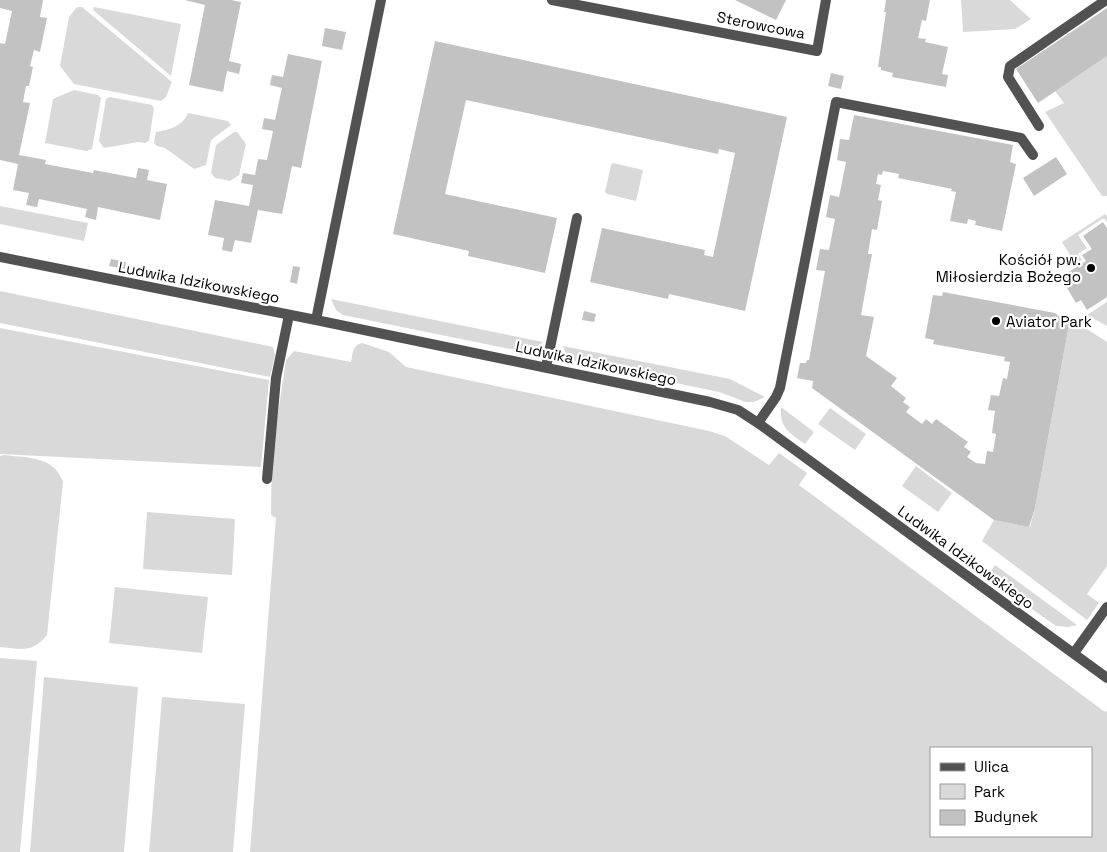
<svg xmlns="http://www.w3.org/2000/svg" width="1107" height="852" font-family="'Space Grotesk',sans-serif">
<rect width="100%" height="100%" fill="#fff"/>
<path fill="#d9d9d9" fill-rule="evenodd" d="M961,0H1010L1031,19L1015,29L963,32Z
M77,7H82L172,82L166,97L161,101L74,84L60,66L69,17Z
M94,7L181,24L171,76L93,10Z
M1107,56V196H1102L1045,112L1064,103L1055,91Z
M74,90L98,95L101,98L92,149L86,151L45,143L53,99Z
M110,97L152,105L154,108L149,141L145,143L138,142L104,148L99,141L106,99Z
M188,113L228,121L231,125L211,140L206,165L194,169L165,148L157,146L154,143L156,132C169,130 183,126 188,113Z
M234,132H237L246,144L239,175L230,181L215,178L211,173L216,145Z
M613,163L643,170L636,201L607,194L605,192L611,165Z
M0,206L88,223L84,241L0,224Z
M1105,214L1107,216V223L1105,219H1102L1078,235L1087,248L1078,254L1082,260L1076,264L1062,242Z
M0,291L273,347L275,355L270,377L0,323Z
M331,299L543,342C535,350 531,352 520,351L343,315L336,310Z
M1107,302V326L1087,315Z
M1073,320L1107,342V566L1087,594L1099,603L1087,620L982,541L994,520L1030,527L1035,508L1069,325Z
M0,328L269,380L261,467L0,454Z
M362,343L389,352L406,367L709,431L725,436L769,465L779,453L807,473L799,485L1105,712L1107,711V852H250L276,518L271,515L272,453L286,360L294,351L351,362C353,354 352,345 362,343ZM931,748H1091V836H931Z
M563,346L730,379L765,397L754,402H746L719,392L580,363C571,360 566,356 563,346Z
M781,407L814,432L805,444C790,433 779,428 781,407Z
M830,408L866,434L855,450L818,424Z
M4,455C28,458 54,456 63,482L47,635C33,653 21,649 0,647V456Z
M916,466L952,493L938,512L902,486Z
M147,512L235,519L232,575L143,569Z
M995,565L1077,625L1068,627L1056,626L987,577Z
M115,587L208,597L202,653L109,643Z
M0,658L37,661L20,852H0Z
M44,677L138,687L124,852H30Z
M162,697L245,704L233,852H149Z"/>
<path fill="#c2c2c2" d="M0,0H43L40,17L47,18L40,52L34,50L30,66L33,67L29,86H26L23,102L30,103L19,155L46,160L45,164L93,173L94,170L136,178L138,168L149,170L147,180L167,184L160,220L98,207L96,220L85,217L87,209L39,199L37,207L26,205L29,193L13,190L18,164L0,160V43L5,44L12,11L0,8Z
M185,0H231L241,2L229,61L241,64L239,74L227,71L223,92L189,85L205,5Z
M735,0H786L776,20Z
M886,0H930L926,21L922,20L918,38L926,39L925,42L948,47L942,74L948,75L946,87L892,77L893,73L881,70V67H878L886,12H884Z
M1107,8V56L1038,103L1016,69Z
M325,28L346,32L342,50L322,46Z
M435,41L787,117L745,311L669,294L668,299L590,282L602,228L705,250L704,255L713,257L735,153L719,149L718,154L466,100L445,194L557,218L545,273L468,256L469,251L393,234Z
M288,54L322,61L301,168L292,166L282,214L258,210L251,243L235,240L232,252L222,250L224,238L208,235L215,200L249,206L253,185L241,183L243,173L255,175L258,159L267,160L273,131L262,129L264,118L275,120L282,88L270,85L272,75L283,77Z
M831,73L844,76L841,89L828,86Z
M854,115L1013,145L1010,162L1016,164L1002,231L975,225L976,221L968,219L967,224L950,221L956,192L951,191L952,189L898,178L899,174L883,171L882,175L878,174L876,184L881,185L878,200L882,201L877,230L872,229L868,254H872L861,315L874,317L866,356L897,378L891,386L906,398L903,402L910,407L906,412L922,424L926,419L932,424L936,419L968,442L964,447L971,452L967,457L976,463L985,464L987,451L993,452L996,434L992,433L995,411L988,410L991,395L999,396L1003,378L1007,379L1010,362L1004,361L1005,357L933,344L934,340L925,338L933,295L942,296L943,292L1055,313L1069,325L1035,508L1029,527L994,520L812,388L813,381L797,378L800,363H806L807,360H809L825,271L816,270L820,249L829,250L835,219L826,217L830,195L839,197L846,162L837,160L840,139L849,140Z
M1056,157L1067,174L1034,196L1023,178Z
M1103,222L1107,228V297L1087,310L1081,300L1076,303L1067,288L1071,286L1064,275L1086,261L1082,255L1092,249L1083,236Z
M111,259L126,262L125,269L109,266Z
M293,266L300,267L297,284L290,282Z
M584,311L596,314L594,322L582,320Z"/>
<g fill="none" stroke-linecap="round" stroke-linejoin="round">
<path stroke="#525252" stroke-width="10" d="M1039,126L1008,77L1010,66L1106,0
M546,367L577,218
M758,423L776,397L780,388L836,102L1021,138L1033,155
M267,479L276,378L289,315"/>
<path stroke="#525252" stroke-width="10" d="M552,0L817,51L826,0
M0,257L316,320L710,402L738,410L758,423L1107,678
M316,320L381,0
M1074,653L1107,607"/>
</g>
<g fill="#000" stroke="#fff" stroke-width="2">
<circle cx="1091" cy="268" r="5"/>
<circle cx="996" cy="321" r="5"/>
</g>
<g text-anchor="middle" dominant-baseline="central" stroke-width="4.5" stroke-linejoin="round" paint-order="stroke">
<g font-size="15" fill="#000" stroke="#fff">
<text transform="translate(761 25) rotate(11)">Sterowcowa</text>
<text transform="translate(199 282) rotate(11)">Ludwika Idzikowskiego</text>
<text transform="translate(596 363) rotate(12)">Ludwika Idzikowskiego</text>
<text transform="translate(966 557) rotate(36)">Ludwika Idzikowskiego</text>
</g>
<g font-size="15" fill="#000" stroke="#fff" text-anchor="end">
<text x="1081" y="259">Kościół pw.<tspan x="1081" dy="17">Miłosierdzia Bożego</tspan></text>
<text x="1006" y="321" text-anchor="start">Aviator Park</text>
</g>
</g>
<rect x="930" y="747" width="162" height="90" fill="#ffffff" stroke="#999999"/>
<rect x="940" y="763" width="25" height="8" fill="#525252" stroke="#999999"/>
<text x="974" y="772" font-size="15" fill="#000000">Ulica</text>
<rect x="940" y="784" width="25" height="15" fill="#d9d9d9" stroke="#999999"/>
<text x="974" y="797" font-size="15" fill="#000000">Park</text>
<rect x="940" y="810" width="25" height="15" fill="#c2c2c2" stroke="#999999"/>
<text x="974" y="822" font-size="15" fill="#000000">Budynek</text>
</svg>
